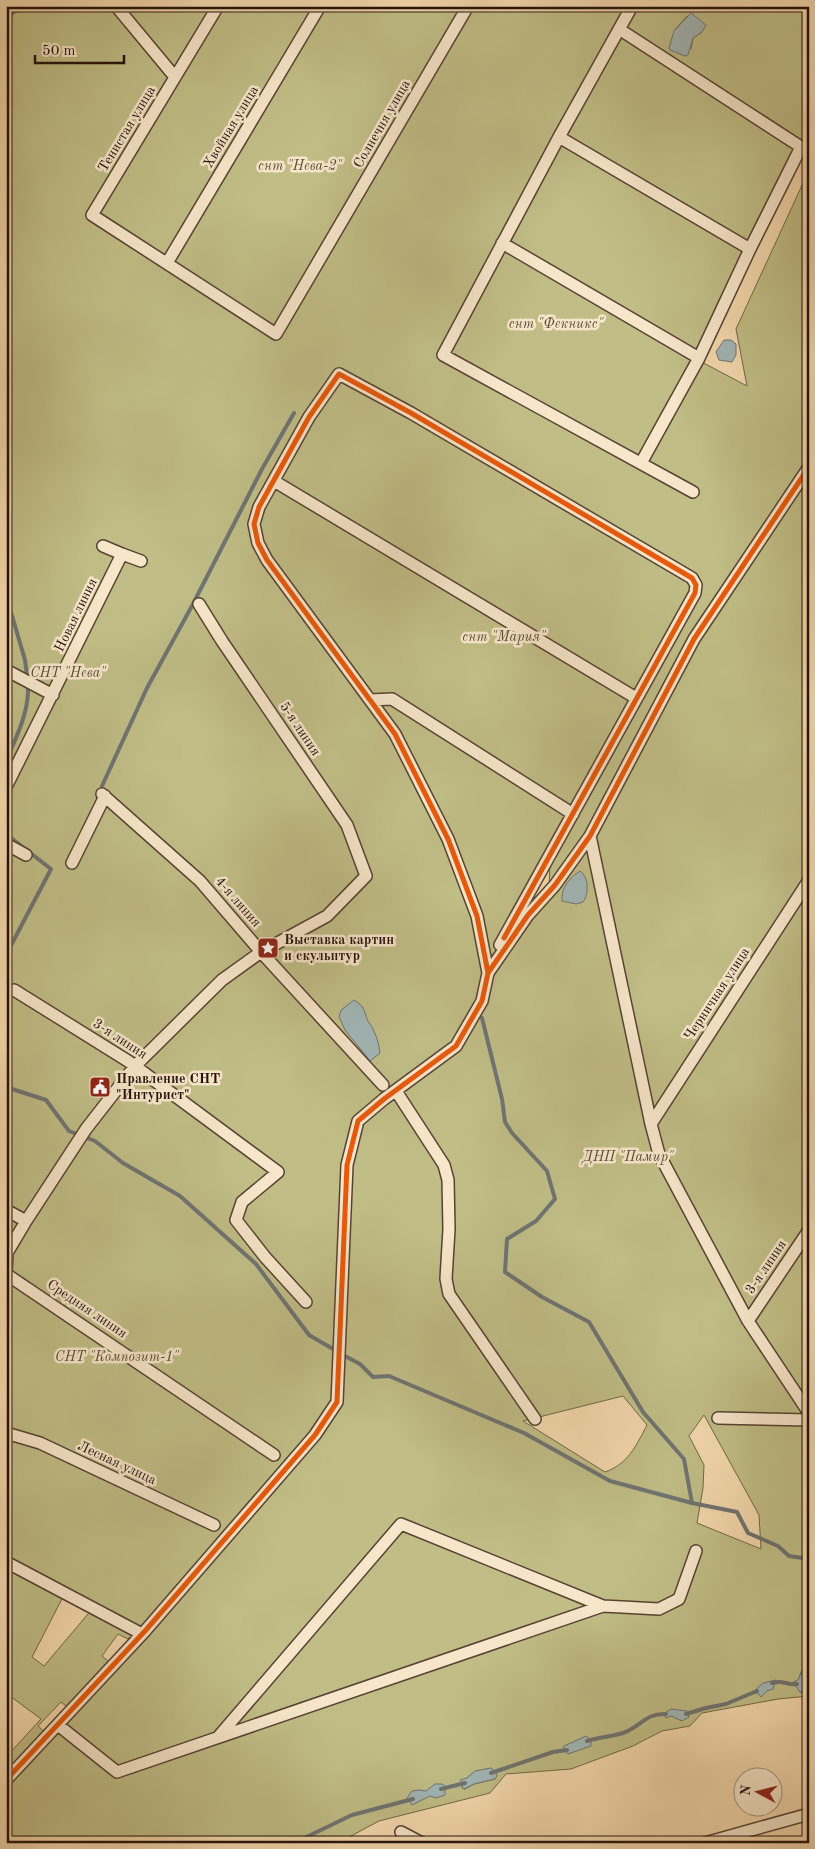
<svg xmlns="http://www.w3.org/2000/svg" width="815" height="1849" font-family="'Old Standard TT',serif">
<rect width="100%" height="100%" fill="#f3d8ad"/>
<filter id="stains"><feTurbulence type="fractalNoise" baseFrequency=".004" numOctaves="4"/><feColorMatrix values="0 0 0 0 .2 0 0 0 0 .09 0 0 0 0 .02 0 0 0 .5 -.17"/></filter>
<radialGradient id="worn" r=".72"><stop offset=".6" stop-color="#630" stop-opacity="0"/><stop offset="1" stop-color="#630" stop-opacity=".3"/></radialGradient>
<path fill="#c0bd86" stroke="#726748" fill-rule="evenodd" d="M6,6H809V133L698,360L747,386L736,329L809,170V1665C798,1670 798,1681 800,1692L806,1694L809,1692V1696L778,1699L702,1713L690,1726L662,1731L633,1746L571,1769L506,1774L490,1793L379,1821L338,1843H300L302,1838L293,1837L282,1843H6V1757L41,1719L6,1693ZM687,16L702,32L693,38L691,49L674,31ZM550,856L549,891L487,966ZM623,1396L647,1425C636,1446 628,1464 605,1472L523,1421ZM704,1415L759,1515L761,1549L697,1523L703,1488L704,1465L689,1436ZM65,1593L93,1608L44,1666L32,1657ZM139,1626L145,1631L113,1665L102,1656L118,1634L128,1639ZM61,1702L71,1710L48,1735L38,1726ZM491,1768L495,1779L474,1784L465,1789L462,1788C465,1773 478,1771 491,1768Z"/>
<path fill="#a1b6b6" stroke="#6f7472" d="M691,13L706,25L702,32L693,38L688,55L685,56L670,50L669,48L674,31Z
M724,340H731L736,344V355L732,362L719,360L716,352Z
M580,871C589,877 589,894 583,902L576,904L562,901C561,888 569,878 580,871Z
M354,1000C364,1006 364,1010 367,1019C368,1022 372,1026 373,1029C377,1037 379,1045 380,1053L370,1061L345,1030L339,1017L341,1010Z
M809,1665V1692L806,1694L800,1692L793,1682L798,1680L803,1669Z
M776,1680L773,1689L767,1691L761,1697L758,1693H752L763,1683Z
M671,1709L687,1711L689,1717L682,1721L671,1716L666,1718L663,1714Z
M586,1736L591,1740V1746L568,1754L563,1750L564,1746Z
M491,1768L495,1771L497,1776L495,1779L474,1784L464,1789L462,1788L463,1784L460,1780L467,1778L475,1771Z
M435,1784H442L445,1786V1795L436,1798L430,1796L412,1805L407,1798L412,1791L419,1790L426,1791Z"/>
<g fill="none" stroke-linecap="round" stroke-linejoin="round">
<path stroke="#6f7472" stroke-width="4" d="M6,19L15,11L22,10L25,6
M6,595L25,660L27,676
M6,761C16,738 29,712 28,687
M102,786L147,688L193,604L262,469L294,413
M6,834L51,869L6,955
M482,1018L502,1099L505,1122L512,1133L547,1171L555,1199L536,1221L507,1239L505,1272L542,1297L589,1322L643,1412L684,1459L692,1503
M6,1087L46,1100L69,1131L95,1141L123,1163L180,1196L256,1264L309,1335L333,1349
M345,1356L360,1364L373,1377L389,1376L524,1433L610,1481L692,1503L737,1512L748,1533L778,1546L789,1556L809,1559
M772,1683C783,1679 787,1686 797,1684
M686,1714L706,1708L726,1704L757,1691
M587,1741C599,1737 611,1737 623,1733C641,1727 645,1713 666,1714
M491,1773L553,1752L567,1750
M441,1789L465,1783
M294,1843L352,1815L413,1799"/>
<g stroke="#574334" stroke-width="14">
<path id="minor" d="M116,6L175,77
M218,6L92,215L276,334L468,6
M632,6L559,137L443,355L693,492
M619,29L801,147L750,249L699,358L641,463
M559,137L750,249
M502,243L699,358
M167,263L320,6
M274,481L636,698
M103,546L122,554
M6,670L53,695
M370,700L392,699L573,814
M6,787L122,554L141,561
M102,794L200,881L261,952L383,1085
M590,836L651,1124L659,1154L748,1321L809,1413
M6,844L26,855
M72,863L105,796
M488,973L477,916L448,839L395,734L267,560L258,543L254,524L259,507L309,417L339,374L411,413L692,578L696,585L695,593L500,945
M14,990L128,1061L278,1172L242,1202L236,1220L265,1257L306,1302
M396,1091L444,1165L448,1180L449,1229L446,1279L449,1294L535,1419
M651,1124L809,880
M6,1210L26,1221
M6,1274L7,1253L26,1221L86,1129L135,1066L222,980L261,952L327,916L366,876L347,825L222,641L199,604
M6,1274L274,1455
M748,1321L809,1230
M718,1418L809,1420
M6,1433L40,1443L214,1525
M6,1562L142,1634
M58,1725L117,1772L603,1606L659,1609L679,1599L696,1551
M219,1736L401,1524L603,1606
M6,1780L145,1631L315,1435L337,1402L347,1165L358,1121L384,1099L456,1046L482,1001L488,973L528,915L555,885L590,836L694,639L809,467
M401,1832L422,1843
M705,1843L809,1814"/>
</g>
<use href="#minor" stroke="#f7e6ca" stroke-width="11"/>
<g stroke="#f7e6ca" stroke-width="8">
<path id="cycleway" d="M488,973L477,916L448,839L395,734L267,560L258,543L254,524L259,507L309,417L339,374L411,413L692,578L696,585L695,593L504,938
M6,1780L145,1631L315,1435L337,1402L347,1165L358,1121L384,1099L456,1046L482,1001L488,973L528,915L555,885L590,836L694,639L809,467"/>
</g>
<use href="#cycleway" stroke="#e8590c" stroke-width="5"/>
</g>
<defs>
<g id="sight-square" transform="scale(1.125)"><rect x="-9" y="-9" width="18" height="18" rx="4" fill="#8f2418" stroke="#f7e6ca"/><path d="M0-6L1.8-2.2L6-1.7L2.9 1.2L3.7 5.4L0 3.3L-3.7 5.4L-2.9 1.2L-6-1.7L-1.8-2.2Z" fill="#fff"/></g>
<g id="civic-square" transform="scale(1.125)"><rect x="-9" y="-9" width="18" height="18" rx="4" fill="#8f2418" stroke="#f7e6ca"/><path d="M-.6-6.5H3V-4.5H.6V-3L4-1V1h2V6H-6V1h2V-1L-.6-3ZM-1.2 2.5V6h2.4V2.5Z" fill="#fff"/></g>
</defs>
<g fill-rule="evenodd">
<use href="#sight-square" x="268" y="948"/>
<use href="#civic-square" x="100" y="1087"/>
</g>
<g text-anchor="middle" dominant-baseline="central" stroke-width="5" stroke-linejoin="round" paint-order="stroke">
<g font-size="14" fill="#23110b" stroke="#f7e6ca">
<text transform="translate(382 124) rotate(-60)">Солнечня улица</text>
<text transform="translate(231 127) rotate(-59)">Хвойная улица</text>
<text transform="translate(127 129) rotate(-59)">Тенистая улица</text>
<text transform="translate(76 615) rotate(-64)">Новая линия</text>
<text transform="translate(300 729) rotate(56)">5-я линия</text>
<text transform="translate(238 902) rotate(49)">4-я линия</text>
<text transform="translate(717 994) rotate(-57)">Черничная улица</text>
<text transform="translate(120 1039) rotate(33)">3-я линия</text>
<text transform="translate(766 1267) rotate(-56)">3-я линия</text>
<text transform="translate(87 1309) rotate(34)">Средняя линия</text>
<text transform="translate(117 1463) rotate(25)">Лесная улица</text>
</g>
<g font-size="14" font-style="italic" fill="#5a4d36" stroke="#f7e6ca">
<text x="300" y="166">снт "Нева-2"</text>
<text x="556" y="324">снт "Фекникс"</text>
<text x="504" y="637">снт "Мария"</text>
<text x="68" y="673">СНТ "Нева"</text>
<text x="628" y="1157">ДНП "Памир"</text>
<text x="117" y="1357">СНТ "Композит-1"</text>
</g>
<g font-size="14" font-weight="bold" fill="#23110b" stroke="#f7e6ca" text-anchor="start">
<text x="284" y="940">Выставка картин<tspan x="284" dy="16">и скульптур</tspan></text>
<text x="116" y="1079">Правление СНТ<tspan x="116" dy="16">"Интурист"</tspan></text>
</g>
</g>
<rect width="815" height="1849" fill="none" stroke="#f3d8ad" stroke-width="25"/>
<rect x="8" y="8" width="800" height="1834" fill="none" stroke="#23110b" stroke-width="2.5"/>
<rect x="12" y="12" width="790" height="1824" fill="none" stroke="#23110b"/>
<g transform="translate(758 1792) rotate(277)"><circle r="24" fill="#f7e6ca" stroke="#a2917e"/>
<path d="M0-4L9 19L0 12L-9 19Z" fill="#8f2418"/>
<text y="-8" font-size="14" font-weight="bold" text-anchor="middle" fill="#23110b">N</text>
</g>
<path d="M35 55v8h89v-8" fill="none" stroke="#23110b" stroke-width="2.5"/>
<text x="42" y="55" font-size="15" fill="#23110b" stroke="#f7e6ca" stroke-width="4" paint-order="stroke">50 m</text>
<rect width="100%" height="100%" filter="url(#stains)"/>
<rect width="100%" height="100%" fill="url(#worn)"/>
</svg>
